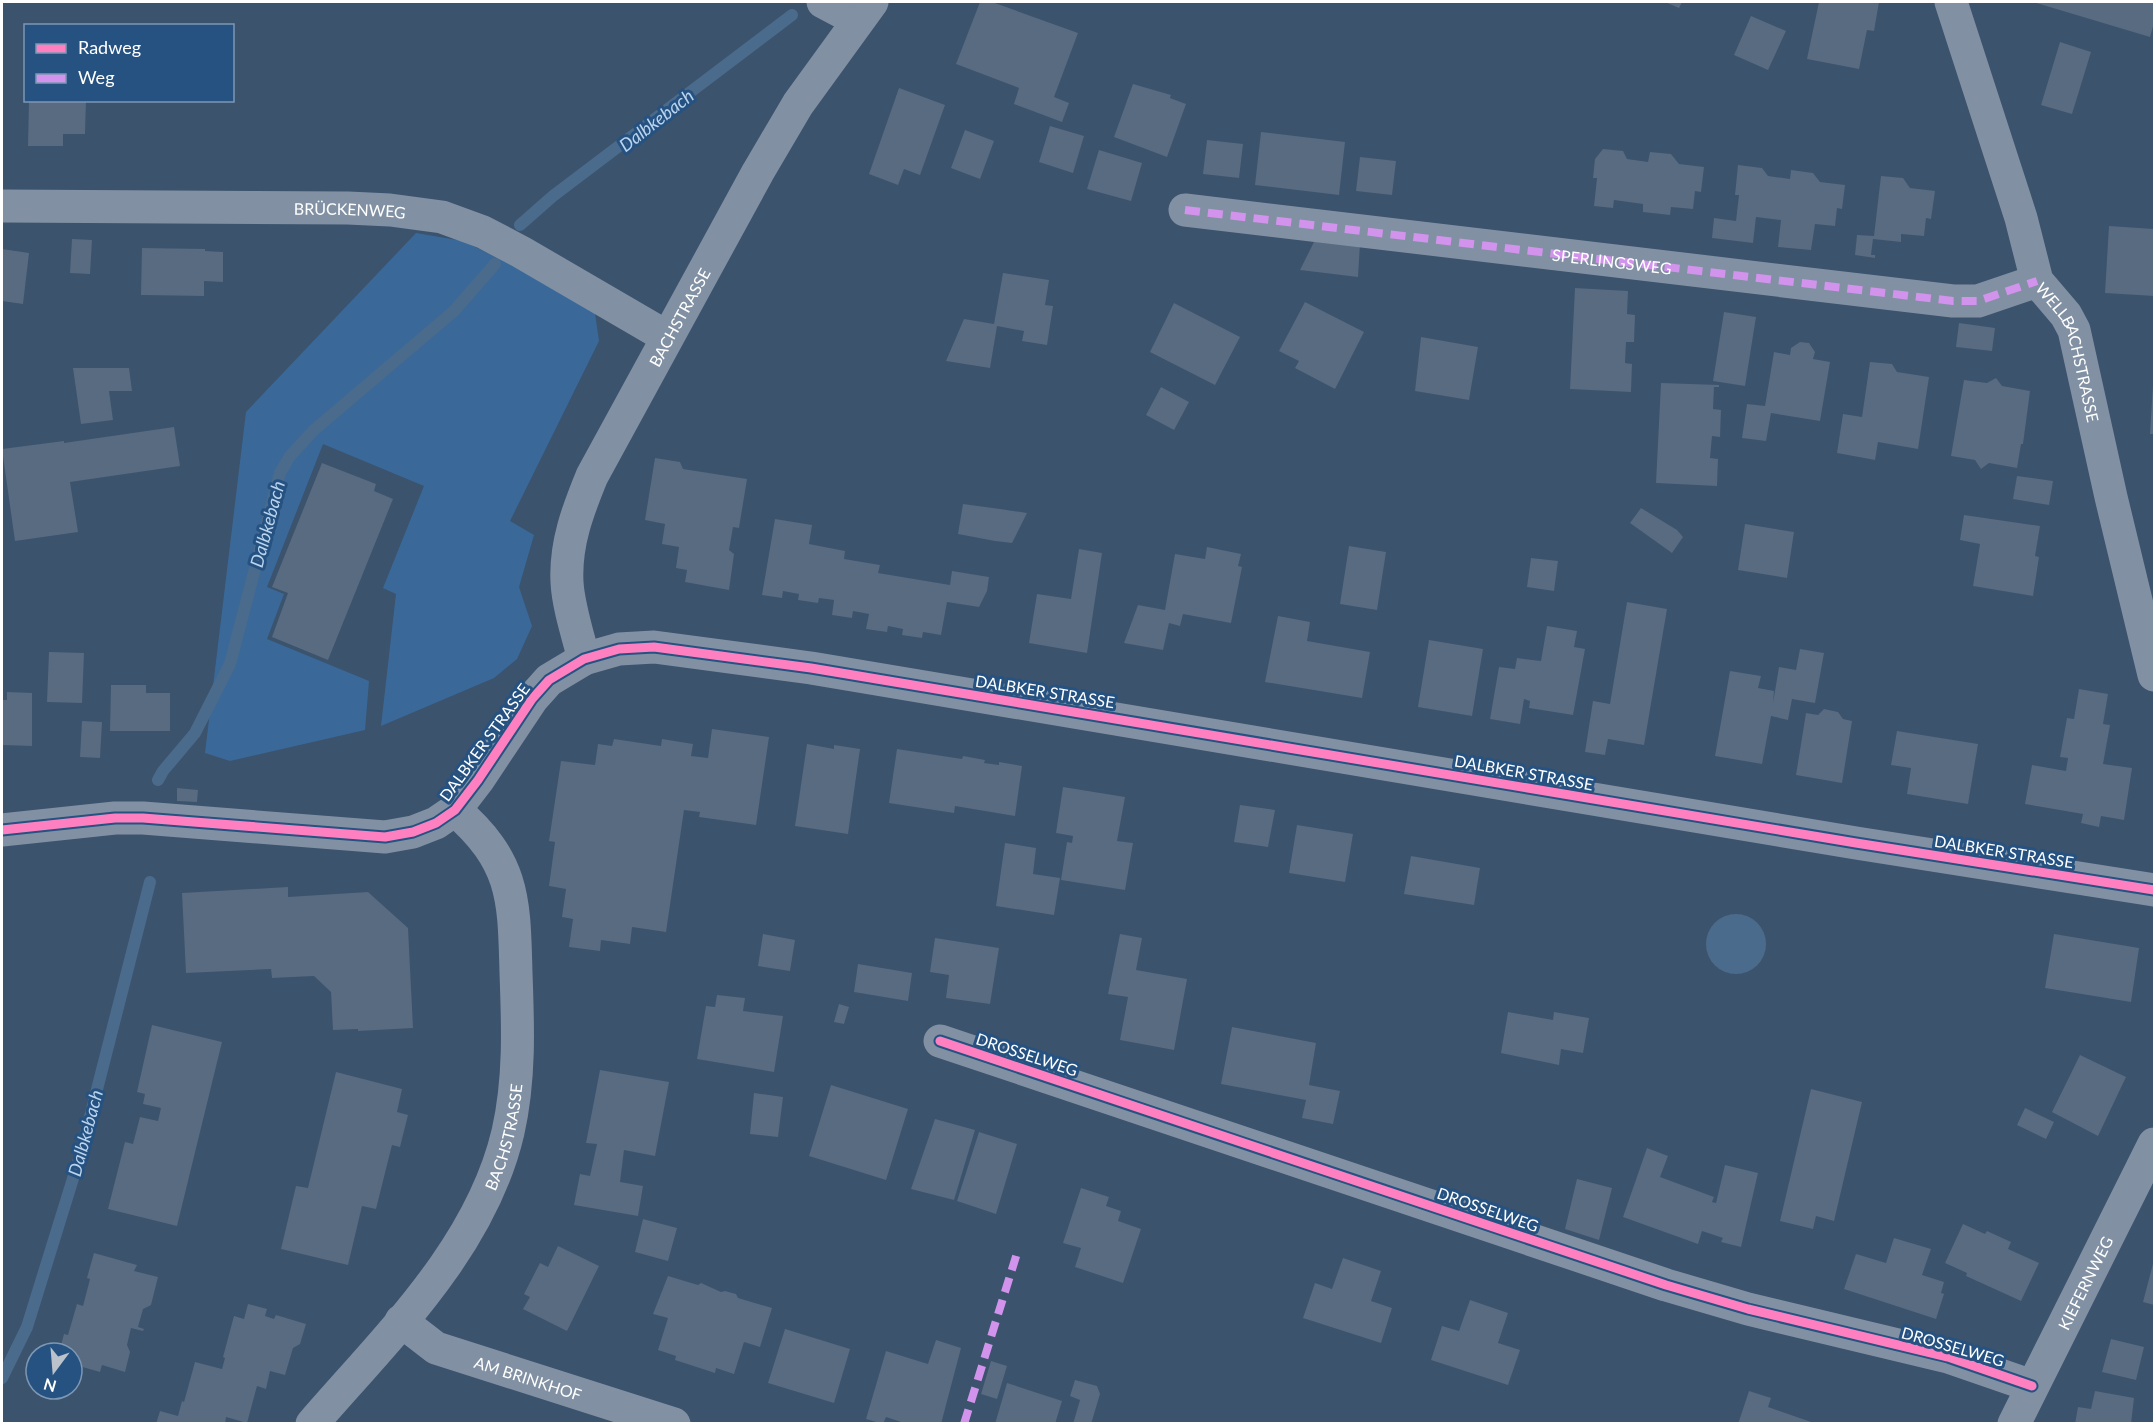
<svg xmlns="http://www.w3.org/2000/svg" width="2156" height="1425" font-family="Lato,sans-serif">
<rect width="100%" height="100%" fill="#3b536d"/>
<path fill="#3a6999" d="M416,233L463,241L524,271L595,313L599,341L510,521L534,535L519,587L532,626L517,659L494,678L381,726L396,594L383,588L424,486L323,444L267,587L284,594L267,639L369,681L365,730L230,761L205,753L246,412Z"/>
<path fill="#4b6b8c" d="M1706 944a30 30 0 1 1 60 0a30 30 0 1 1-60 0Z"/>
<g fill="none" stroke-linecap="round" stroke-linejoin="round">
<path stroke="#4b6b8c" stroke-width="12" d="M520,225L553,196L792,15
M158,780L163,771L195,733L230,664L280,473L290,456L314,430L454,311L495,264
M2,1378L27,1327L80,1156L150,882"/>
</g>
<path fill="#586b80" d="M980,2H992L1078,33L1054,97L1069,103L1062,122L1014,104L1019,88L956,64Z
M1665,2H1682L1679,8Z
M1819,2H1879L1874,31L1867,30L1859,69L1807,59Z
M2033,2H2154V23L2150,37Z
M1751,16L1786,31L1768,70L1734,55Z
M2060,42L2091,52L2072,114L2041,105Z
M1133,84L1171,95L1170,98L1186,104L1167,157L1114,137Z
M899,88L945,105L920,175L904,169L898,185L869,174Z
M29,100H86L85,134H63V146H28Z
M1050,126L1084,136L1073,173L1039,162Z
M965,130L994,141L980,179L951,168Z
M1261,132L1345,142L1339,195L1255,185Z
M1207,140L1243,144L1239,178L1203,174Z
M1603,149L1623,151L1627,159L1648,162L1650,152L1671,154L1679,164L1704,167L1701,192L1695,191L1693,209L1671,207L1670,215L1643,212V204L1614,200L1613,208L1594,206L1597,178H1593L1595,159Z
M1099,150L1142,163L1131,201L1087,189Z
M1360,157L1396,161L1392,195L1356,191Z
M1738,165L1762,168L1768,176L1790,179L1791,170L1813,173L1820,182L1845,185L1842,209L1837,208L1835,226L1815,224L1811,250L1778,247L1781,220L1756,217L1753,243L1712,238L1714,218L1736,221L1739,195H1735Z
M1881,176L1903,178L1910,188L1935,191L1931,219L1926,218L1924,236L1901,234V242L1873,239L1871,255H1875V258L1855,255L1857,235L1874,236Z
M2109,226L2154,229V296L2105,293Z
M1316,238L1360,244L1358,277L1300,270Z
M72,239L92,240L90,274L70,273Z
M142,248L205,249V251L223,252V282L204,281V296L141,295Z
M2,249L29,253L23,304L2,301Z
M1003,273L1049,280L1045,305L1053,306L1047,345L1022,341L1024,331L997,326L990,368L946,361L964,319L994,324Z
M1575,288L1628,291L1627,314L1635,315L1634,342H1626L1625,363L1632,364L1631,392L1570,389Z
M1305,302L1364,332L1335,389L1295,368L1299,361L1279,351Z
M1174,303L1240,337L1215,385L1150,352Z
M1724,312L1756,317L1745,386L1713,381Z
M1959,323L1995,328L1992,351L1956,347Z
M1421,337L1478,347L1469,400L1415,391Z
M1800,342L1809,343L1815,352L1813,359L1830,362L1820,421L1771,413L1766,441L1742,438L1747,404L1765,406L1774,352L1790,355L1791,348Z
M1870,362L1892,364L1897,372L1929,377L1918,449L1878,442L1875,460L1837,453L1843,414L1862,417Z
M73,368H129L132,391H109L113,420L81,424Z
M1996,378L2002,386L2030,391L2023,444H2021L2017,468L1989,463L1981,469L1975,460L1951,456L1964,380L1987,383Z
M1661,383L1719,385V387H1714L1713,409L1721,410L1720,437L1712,436L1710,458L1718,459L1717,486L1656,483Z
M2153,385H2154V434H2150Z
M1161,387L1189,402L1174,430L1146,415Z
M174,427L180,466L70,482L78,532L15,541L2,449L64,441V443Z
M655,458L680,462L683,469L747,479L739,528L733,527L729,550L734,554L729,590L685,582L687,570L676,568L679,547L662,544L665,524L645,520Z
M322,463L376,484L374,491L393,499L328,660L272,637L288,593L272,587Z
M2017,476L2053,481L2049,505L2013,499Z
M963,504L1000,509L1027,513L1012,543L995,541L958,534Z
M1641,508L1677,530L1683,537L1672,553L1630,523Z
M1964,515L2040,526L2035,556L2039,557L2033,596L1973,586L1980,544L1960,540Z
M775,519L812,525L809,544L845,551L844,559L880,565L878,573L950,585L952,571L989,577L987,591L979,607L947,602L941,635L923,632L922,638L902,635L903,629L888,626L887,632L866,629L869,614L853,611L852,618L832,615L834,600L819,598L818,603L798,600L799,594L783,591L782,598L762,595Z
M1745,524L1794,532L1787,578L1738,570Z
M1349,546L1386,552L1377,610L1340,604Z
M1207,547L1241,554L1238,566L1242,567L1231,623L1183,614L1180,626L1169,623L1163,650L1124,643L1138,605L1165,610L1175,554L1205,559Z
M1079,549L1102,553L1087,653L1029,643L1037,594L1071,599Z
M1531,558L1558,561L1554,591L1527,587Z
M1627,602L1667,609L1644,745L1608,739L1605,755L1585,752L1593,701L1610,704Z
M1278,616L1310,622L1307,641L1370,652L1362,698L1265,682Z
M1547,626L1577,631L1574,647L1585,649L1573,715L1529,708L1530,701L1524,699L1520,724L1490,719L1499,667L1515,669L1517,658L1541,661Z
M1429,640L1483,649L1472,716L1418,707Z
M1800,649L1824,653L1815,703L1792,699L1788,720L1771,716L1762,764L1715,756L1730,671L1761,676L1758,688L1774,691L1773,703L1779,667L1796,670Z
M49,652L84,653L82,703L47,702Z
M111,685H146V693H170V731H110Z
M2079,689L2108,694L2103,724L2110,725L2103,764L2132,768L2124,820L2101,816L2099,827L2081,823L2083,814L2025,804L2032,765L2066,771L2068,758L2060,757L2067,718L2074,719Z
M7,692L32,693V746L2,745V700H7Z
M1824,709L1838,712L1843,719L1852,721L1842,783L1796,775L1806,713L1818,715Z
M82,721L102,722L100,758L80,757Z
M712,729L769,737L756,825L699,817L700,812L684,810L666,932L632,927L630,944L601,940L600,951L569,947L573,919L562,917L566,889L549,886L555,842L549,841L561,761L595,765L598,744L612,746L614,739L661,746L662,739L693,744L691,756L708,758Z
M1897,731L1978,744L1968,804L1907,794L1911,768L1891,765Z
M807,744L834,749V745L860,749L848,834L795,826Z
M897,749L962,759L963,756L985,760L984,763L999,765V762L1022,766L1015,816L955,806L954,813L889,803Z
M1063,787L1125,797L1117,841L1133,843L1125,890L1061,880L1067,842L1072,843L1073,836L1056,833Z
M177,788L198,790L197,802L177,801Z
M1240,805L1275,810L1268,847L1234,842Z
M1297,825L1353,834L1345,882L1289,873Z
M1005,843L1036,848L1033,874L1060,878L1054,915L996,906Z
M1411,856L1480,868L1474,905L1404,894Z
M288,887V897L368,892L408,928L413,1028L358,1031V1029L333,1030L331,992L314,976L272,978L271,969L186,973L182,893Z
M763,934L795,940L790,971L758,966Z
M1120,934L1142,938L1136,970L1187,979L1174,1050L1120,1040L1128,997L1108,994Z
M2054,934L2139,948L2131,1002L2045,988Z
M935,938L999,948L990,1004L946,998L949,975L930,972Z
M858,964L912,973L908,1001L854,992Z
M717,995L745,998L743,1011L783,1016L774,1072L697,1059L706,1006L715,1007Z
M839,1004L849,1007L844,1024L834,1022Z
M1508,1012L1553,1020L1554,1012L1589,1018L1583,1053L1561,1049L1559,1065L1501,1053Z
M152,1025L222,1042L177,1226L108,1209L125,1142L133,1144L140,1117L158,1121L161,1108L143,1104L145,1094L137,1092Z
M1232,1027L1316,1043L1309,1085L1340,1091L1333,1124L1302,1118L1306,1100L1221,1084Z
M2080,1055L2126,1077L2098,1136L2052,1112Z
M600,1070L669,1082L655,1156L624,1150L620,1182L643,1186L638,1216L574,1205L580,1174L590,1176L597,1144L586,1143Z
M336,1072L402,1089L397,1112L408,1115L400,1147L392,1145L376,1209L362,1206L348,1265L281,1249L296,1186L308,1188Z
M831,1085L908,1109L886,1180L809,1156Z
M1811,1089L1862,1102L1834,1221L1816,1216L1813,1229L1780,1221Z
M754,1093L783,1097L778,1137L750,1134Z
M2025,1108L2054,1122L2046,1139L2017,1125Z
M935,1119L975,1130L954,1200L911,1189Z
M979,1132L1017,1144L996,1214L957,1201Z
M1647,1148L1668,1156L1660,1177L1714,1197L1712,1202L1716,1203L1725,1165L1758,1173L1741,1247L1721,1242L1723,1238L1702,1231L1698,1244L1623,1217Z
M1577,1179L1612,1188L1599,1240L1565,1229Z
M1081,1188L1109,1197L1106,1206L1121,1211L1118,1221L1141,1229L1123,1283L1075,1267L1081,1248L1063,1243Z
M643,1219L677,1228L668,1261L635,1252Z
M1963,1224L1985,1234L1987,1231L2011,1242L2008,1249L2039,1263L2021,1301L1966,1276L1967,1273L1945,1263Z
M1894,1238L1931,1249L1922,1275L1944,1282L1941,1293L1944,1294L1936,1319L1844,1289L1856,1254L1886,1263Z
M558,1246L599,1266L567,1331L523,1309L530,1297L524,1294L540,1263L548,1267Z
M94,1253L137,1265L134,1271L158,1277L151,1305L143,1309L138,1327L144,1329L143,1331L131,1328L127,1345L130,1352L125,1372L102,1365L100,1372L72,1364V1353H59L64,1334L68,1335L77,1304L83,1306L90,1279L87,1278Z
M1343,1258L1381,1271L1371,1301L1392,1308L1381,1343L1303,1318L1315,1283L1332,1289Z
M2154,1260V1305L2143,1302Z
M668,1276L698,1285L701,1283L721,1292L725,1291L736,1294L738,1298L772,1308L760,1347L744,1342L734,1374L716,1368L715,1373L675,1360L676,1356L658,1350L668,1318L653,1314Z
M1470,1300L1508,1313L1498,1343L1520,1350L1508,1385L1431,1360L1442,1326L1459,1331Z
M248,1304L267,1309L265,1316L274,1319L276,1315L306,1324L300,1344L293,1348L285,1375L270,1371L266,1389L257,1386L247,1423L226,1417L225,1424H156L160,1411L178,1416L182,1401L184,1402L195,1362L222,1369L225,1358L223,1357L234,1316L244,1319Z
M785,1329L850,1349L834,1403L768,1383Z
M2111,1339L2144,1347L2136,1380L2102,1372Z
M936,1340L961,1348L941,1424H907L886,1417L883,1424L866,1419L886,1351L928,1364Z
M991,1361L1007,1366L997,1399L981,1394Z
M1075,1380L1097,1386L1100,1394L1091,1424H1073L1080,1400L1070,1396Z
M1007,1383L1062,1401L1055,1424H995Z
M1749,1391L1771,1398L1768,1407L1817,1424H1738Z
M2095,1391L2134,1398L2131,1424H2075L2078,1407L2091,1409Z"/>
<g fill="none" stroke-linecap="round" stroke-linejoin="round">
<g stroke="#8191a3" stroke-width="33">
<path d="M823,2L857,20"/>
<path id="s1" d="M1951,2L2021,218L2037,281L2066,315L2074,330L2111,497L2154,675"/>
<path id="s2" d="M2,206L348,208L390,210L442,217L483,232L521,252L667,337"/>
<path d="M1185,210L1953,301H1978L2037,281"/>
<path id="s3" d="M584,659C578,636 568,605 567,582C565,544 578,510 592,476L758,172L798,104L872,2"/>
<path d="M2,830L115,818H143L385,837L413,832L436,823L455,810L478,780L532,699L549,680L584,659L619,649L654,647L811,668L1856,843L2154,890"/>
<path d="M940,1041L1666,1285L1748,1309L1948,1357L2032,1386"/>
<path id="s4" d="M401,1321L436,1348L674,1424"/>
<path id="s5" d="M312,1424C387,1337 481,1248 508,1132C520,1079 518,1026 516,973C514,899 515,862 455,810"/>
<path id="s6" d="M2014,1424L2154,1144"/>
</g>
<g stroke="#d193ec" stroke-width="8" stroke-dasharray="15 8" stroke-linecap="butt">
<path id="s7" d="M1185,210L1953,301H1978L2037,281"/>
<path d="M964,1424L1018,1250"/>
</g>
<g stroke="#265282" stroke-width="13">
<path id="cycleway" d="M2,830L115,818H143L385,837L413,832L436,823L455,810L478,780L532,699L549,680L584,659L619,649L654,647L811,668L1856,843L2154,890
M940,1041L1666,1285L1748,1309L1948,1357L2032,1386"/>
</g>
<use href="#cycleway" stroke="#ff80c0" stroke-width="9"/>
</g>
<g text-anchor="middle" dominant-baseline="central" stroke-width="6" stroke-linejoin="round" paint-order="stroke">
<g font-size="16" fill="#fff" stroke="#265282">
<text stroke="none"><textPath href="#s2" startOffset="348">BRÜCKENWEG</textPath></text>
<text stroke="none"><textPath href="#s7" startOffset="430">SPERLINGSWEG</textPath></text>
<text stroke="none"><textPath href="#s3" startOffset="370">BACHSTRASSE</textPath></text>
<text stroke="none"><textPath href="#s1" startOffset="372">WELLBACHSTRASSE</textPath></text>
<text transform="translate(1045 691) rotate(9)">DALBKER STRASSE</text>
<text transform="translate(484 742) rotate(-54)">DALBKER STRASSE</text>
<text transform="translate(1524 772) rotate(10)">DALBKER STRASSE</text>
<text transform="translate(2004 851) rotate(9)">DALBKER STRASSE</text>
<text transform="translate(1027 1054) rotate(18)">DROSSELWEG</text>
<text stroke="none"><textPath href="#s5" startOffset="350">BACHSTRASSE</textPath></text>
<text transform="translate(1488 1209) rotate(19)">DROSSELWEG</text>
<text stroke="none"><textPath href="#s6" startOffset="158">KIEFERNWEG</textPath></text>
<text transform="translate(1953 1346) rotate(16)">DROSSELWEG</text>
<text stroke="none"><textPath href="#s4" startOffset="141">AM BRINKHOF</textPath></text>
</g>
<g font-size="18" font-style="italic" fill="#bad4ee" stroke="#265282">
<text transform="translate(656 120) rotate(-38)">Dalbkebach</text>
<text transform="translate(267 524) rotate(-75)">Dalbkebach</text>
<text transform="translate(85 1133) rotate(-75)">Dalbkebach</text>
</g>
</g>
<rect width="2156" height="1425" fill="none" stroke="#ffffff" stroke-width="6"/>
<rect x="24" y="24" width="210" height="78" fill="#265282" stroke="#7d97b4" stroke-width="1.5"/>
<rect x="36" y="44" width="30" height="9" fill="#ff80c0" stroke="#7d97b4" stroke-width="1.5"/>
<text x="78" y="54" font-size="18" fill="#ffffff">Radweg</text>
<rect x="36" y="74" width="30" height="9" fill="#d193ec" stroke="#7d97b4" stroke-width="1.5"/>
<text x="78" y="84" font-size="18" fill="#ffffff">Weg</text>
<g transform="translate(54 1371) rotate(196)"><circle r="28" fill="#265282" stroke="#7d97b4" stroke-width="1.5"/>
<path d="M0-4.5L10 22L0 15L-10 22Z" fill="#bac3cc"/>
<text y="-9" font-size="16" font-weight="bold" text-anchor="middle" fill="#ffffff">N</text>
</g>
</svg>
